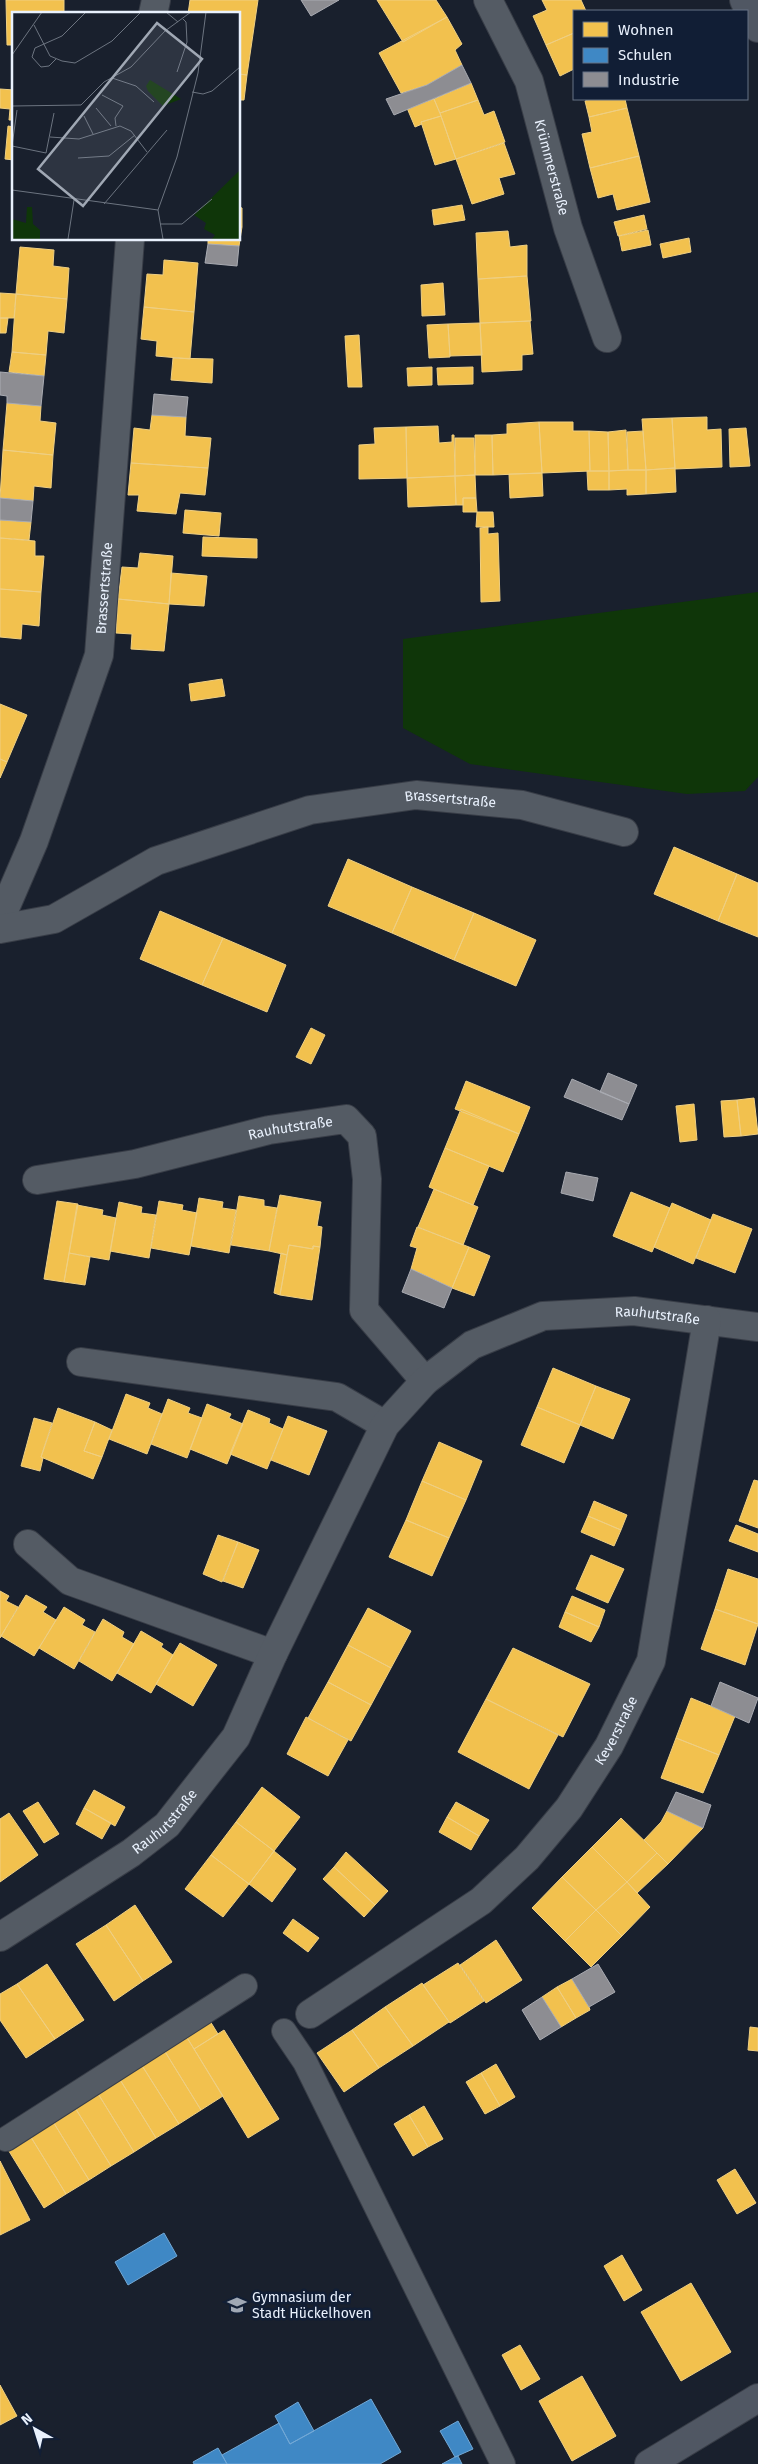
<svg xmlns="http://www.w3.org/2000/svg" width="758" height="2464" font-family="'Fira Sans',sans-serif">
<rect width="100%" height="100%" fill="#19202d"/>
<path fill="#0f3609" d="M758,592V777L745,791L687,794L470,764L403,728V639Z"/>
<path fill="#f2c14e" stroke="#efcf82" d="M6,0H64V14H14V45H7Z
M190,0H258L247,75L239,74V14H188Z
M377,0H436L447,17L403,42Z
M542,0H581L586,11H574V33L546,45L533,16L547,10Z
M447,17L462,44L455,50L462,65L427,85L401,93L379,53Z
M574,33V69L560,76L546,45Z
M239,74L247,75L244,100H239Z
M471,83L478,100L440,113L434,99Z
M0,89L14,90V120H9L10,109L0,108Z
M434,99L441,116L421,122L422,124L415,127L407,108Z
M592,99H625L627,108L589,117L585,101Z
M478,100L484,115L494,111L505,142L456,159L440,113Z
M627,108L639,156L590,168L582,134L592,132L589,117Z
M441,116L456,159L435,165L421,122Z
M8,126L14,127V160L5,159Z
M504,143L515,174L499,178L504,194L472,204L456,159Z
M639,156L650,202L617,210L613,194L598,198L590,168Z
M462,205L465,220L434,225L432,210Z
M239,207L242,208V227H239Z
M644,215L647,229L618,236L614,222Z
M239,227H242L239,246L208,244V239H239Z
M648,230L651,245L622,251L619,236Z
M508,231L510,247L527,245V276L478,279L476,233Z
M689,238L691,252L663,258L660,244Z
M20,247L54,250L53,266L69,268L67,299L16,294Z
M164,260L198,263L194,312L144,307L147,274L163,275Z
M527,276L531,321L480,323L478,279Z
M443,283L445,315L422,316L421,285Z
M0,293L16,294L14,318H0Z
M16,294L67,299L64,333L48,331L46,355L12,352Z
M144,307L194,312L190,359L156,356L157,341L141,339Z
M0,318H8L6,333H0Z
M530,321L533,354L522,355V370L482,372L480,323Z
M480,323L482,355L450,356L448,324Z
M448,324L450,357L429,358L427,325Z
M359,335L362,387H348L345,336Z
M12,352L46,355L44,376L9,372Z
M173,358L213,359L212,383L171,380Z
M432,367V385L408,386L407,368Z
M473,367V384L438,385L437,368Z
M7,403L41,406L40,421L56,423L53,455L3,450Z
M152,415L186,417L185,436L211,438L208,468L131,463L134,428L150,430Z
M707,417V430L721,429L722,467L675,469L672,418Z
M672,418L675,468L646,470L642,419Z
M539,422H573V431H589L590,471L542,473Z
M539,422L542,473L493,475L492,435L507,434V424Z
M438,426L439,443L452,442V435H454L455,476L407,478L406,427Z
M406,427L407,478L359,479V445L375,444L374,428Z
M746,428L750,466L730,467L729,429Z
M626,430L628,470L609,471L608,432Z
M589,431L608,432L609,471H590Z
M643,431L646,470H628L627,432Z
M475,435H492L493,475H475Z
M455,438H474L475,475L455,476Z
M3,450L53,455L51,488L34,486L33,501L0,498Z
M131,463L208,468L205,495L180,493L176,514L137,511L139,495H128Z
M675,468L676,492L646,494V470Z
M628,470H646V494L627,495V489L609,490V471Z
M587,471H609V490H588Z
M542,473L543,496L510,498L509,474Z
M475,475L476,498H463V505H456L455,476Z
M455,476L456,505L408,507L407,478Z
M463,498H476L477,512H463Z
M185,510L221,513L219,536L183,533Z
M477,512H493L494,527H476Z
M0,520L31,522L29,540L0,538Z
M488,527V534L498,533L500,601L481,602L480,528Z
M203,537L257,539V558L202,556Z
M0,538L35,541V556H44L41,592L0,589Z
M140,553L173,556L169,604L118,599L122,567L138,568Z
M171,573L207,576L204,606L169,604Z
M0,589L41,592L39,626L22,624L21,639L0,637Z
M118,599L169,604L164,651L131,649L132,634L116,633Z
M222,679L225,696L191,701L189,684Z
M0,704L27,715L7,762L0,759Z
M0,759L7,762L0,778Z
M674,847L737,874L718,921L654,894Z
M348,859L412,887L392,933L328,906Z
M737,874L758,883V937L718,921Z
M412,887L474,913L454,960L392,933Z
M160,911L223,938L202,985L140,959Z
M474,913L536,940L516,986L454,960Z
M223,938L286,965L267,1012L202,985Z
M311,1028L325,1035L311,1064L296,1057Z
M466,1081L530,1107L519,1134L455,1109Z
M754,1098L758,1134L741,1136L737,1100Z
M737,1100L741,1136L724,1137L721,1101Z
M694,1104L697,1140L680,1142L676,1106Z
M461,1109L519,1134L503,1172L445,1148Z
M445,1148L489,1166L473,1205L429,1187Z
M434,1189L478,1207L463,1245L418,1227Z
M631,1192L670,1208L652,1252L613,1236Z
M280,1195L321,1202L317,1226L322,1227L320,1247L313,1246V1249L289,1245L287,1255L269,1251Z
M239,1196L264,1200V1206L277,1208L269,1251L231,1245Z
M199,1198L223,1202L222,1208L236,1210L229,1253L191,1246Z
M57,1201L78,1204L64,1282L44,1279Z
M159,1201L183,1205L182,1210L197,1213L189,1255L151,1248Z
M119,1202L142,1207L141,1213L156,1215L149,1258L110,1251Z
M672,1203L711,1220L693,1264L654,1247Z
M77,1205L103,1210L102,1215L116,1218L109,1260L69,1253Z
M713,1214L752,1229L735,1273L696,1258Z
M417,1227L469,1247L452,1288L411,1269L417,1248L410,1246Z
M289,1245L313,1249V1246L320,1247L312,1300L280,1295Z
M469,1247L490,1256L474,1296L452,1288Z
M69,1253L90,1257L85,1285L64,1282Z
M281,1253L287,1255L280,1295L274,1293Z
M553,1368L596,1386L580,1425L537,1407Z
M596,1386L630,1399L613,1439L580,1425Z
M126,1394L150,1403L148,1408L162,1414L147,1454L109,1439Z
M168,1399L190,1408L188,1413L202,1418L187,1458L151,1444Z
M207,1404L231,1414L229,1418L243,1424L227,1464L190,1449Z
M537,1407L580,1425L564,1463L521,1445Z
M58,1408L95,1422L84,1451L102,1457L93,1479L41,1457Z
M248,1410L270,1419L269,1423L283,1429L267,1469L230,1454Z
M288,1416L327,1431L309,1475L271,1460Z
M34,1418L52,1423L41,1457L43,1458L40,1471L21,1466Z
M95,1422L112,1430L102,1457L84,1451Z
M439,1442L482,1461L466,1500L422,1481Z
M754,1480L758,1481V1528L739,1521Z
M422,1481L466,1500L449,1538L406,1520Z
M594,1501L627,1515L621,1530L588,1516Z
M588,1516L621,1530L614,1546L581,1532Z
M406,1520L449,1538L432,1576L389,1557Z
M736,1525L758,1534V1552L729,1541Z
M218,1535L238,1542L222,1582L203,1574Z
M238,1542L259,1550L243,1588L223,1581Z
M591,1555L624,1569L608,1603L576,1589Z
M728,1569L758,1579V1624L715,1609Z
M0,1591L9,1596L6,1601L18,1607L0,1638Z
M26,1595L47,1607L43,1612L56,1620L34,1656L1,1636Z
M572,1596L605,1610L599,1627L565,1612Z
M64,1607L85,1620L82,1625L95,1632L74,1669L39,1648Z
M368,1608L411,1631L391,1668L348,1645Z
M715,1609L758,1624L745,1665L701,1649Z
M565,1612L599,1627L591,1642L559,1627Z
M103,1619L124,1632L122,1637L134,1644L112,1681L79,1661Z
M141,1631L163,1644L161,1647L173,1655L151,1693L117,1673Z
M180,1643L217,1665L193,1706L156,1684Z
M348,1645L391,1668L371,1705L328,1682Z
M513,1648L590,1684L563,1737L486,1699Z
M328,1682L371,1705L351,1741L308,1718Z
M691,1698L735,1716L719,1755L676,1738Z
M486,1699L558,1735L529,1789L458,1752Z
M306,1717L348,1740L328,1776L287,1754Z
M676,1738L719,1755L703,1793L661,1778Z
M262,1787L300,1817L274,1851L236,1822Z
M94,1790L125,1807L115,1826L84,1808Z
M38,1802L59,1834L44,1843L23,1811Z
M456,1802L489,1820L479,1836L447,1817Z
M84,1808L111,1823L102,1839L76,1824Z
M667,1811L703,1828L668,1864L644,1840L661,1822Z
M9,1813L38,1855L0,1882V1819Z
M447,1817L479,1836L471,1850L439,1832Z
M621,1818L657,1853L627,1882L592,1847Z
M236,1822L274,1851L249,1884L211,1855Z
M592,1847L627,1882L596,1910L562,1877Z
M274,1851L296,1869L272,1902L249,1884Z
M346,1852L388,1891L375,1905L334,1867Z
M657,1853L668,1864L637,1893L627,1882Z
M211,1855L249,1884L223,1917L185,1889Z
M334,1867L375,1905L364,1917L323,1879Z
M562,1877L596,1910L565,1941L532,1908Z
M627,1882L650,1907L622,1936L596,1910Z
M135,1905L172,1962L143,1981L106,1925Z
M596,1910L622,1936L591,1967L565,1941Z
M293,1919L319,1938L308,1952L283,1933Z
M106,1925L143,1981L114,2001L76,1944Z
M496,1940L522,1980L486,2003L460,1965Z
M458,1963L484,2001L450,2023L423,1985Z
M47,1964L84,2020L55,2039L17,1984Z
M572,1979L589,2007L590,2010L576,2018L557,1987Z
M422,1983L449,2022L413,2046L385,2007Z
M17,1984L55,2039L26,2058L0,2020V1994Z
M557,1987L576,2018L561,2027L542,1997Z
M385,2007L413,2046L379,2068L352,2030Z
M210,2021L218,2034L194,2049L186,2036Z
M750,2027L758,2028V2051L748,2050Z
M224,2030L279,2119L248,2138L194,2049Z
M352,2030L379,2068L344,2092L317,2053Z
M186,2036L223,2096L201,2110L164,2050Z
M164,2050L201,2110L179,2124L141,2064Z
M141,2064L179,2124L156,2138L119,2078Z
M496,2064L515,2097L500,2106L481,2073Z
M481,2073L500,2106L485,2114L466,2082Z
M119,2078L156,2138L134,2152L97,2092Z
M97,2092L134,2152L111,2166L74,2106Z
M74,2106L111,2166L89,2180L52,2120Z
M424,2106L443,2139L428,2147L409,2115Z
M409,2115L428,2147L413,2156L394,2124Z
M52,2120L89,2180L66,2194L29,2134Z
M29,2134L66,2194L44,2208L7,2148Z
M0,2161L30,2220L0,2235Z
M735,2169L756,2203L737,2214L717,2180Z
M622,2255L642,2290L624,2301L604,2266Z
M691,2283L731,2352L681,2381L641,2312Z
M520,2345L540,2379L521,2390L502,2355Z
M582,2376L616,2436L572,2461L539,2401Z
M0,2385L17,2416L0,2425Z"/>
<path fill="#3f88c5" stroke="#72a8d6" d="M164,2233L177,2256L128,2285L115,2262Z
M371,2399L401,2452L380,2464H227L222,2455L279,2423L290,2444Z
M298,2402L314,2431L290,2444L275,2416Z
M458,2421L473,2449L455,2457L440,2431Z
M218,2448L227,2464H194L193,2462Z
M458,2456L462,2464H442L455,2457Z"/>
<path fill="#8d8d92" stroke="#a9abb2" d="M301,0H339L311,16Z
M462,65L471,83L394,115L386,99L427,85Z
M208,244L239,246L237,266L205,263Z
M0,372L44,376L41,406L7,403V396L0,395Z
M154,394L188,397L186,417L152,415Z
M0,498L33,501L31,522L0,520Z
M608,1073L637,1085L629,1104L600,1092Z
M572,1079L629,1104L622,1120L564,1097Z
M566,1172L598,1178L593,1201L561,1193Z
M411,1269L452,1288L444,1308L402,1292Z
M720,1682L758,1698L749,1723L711,1706Z
M676,1792L711,1805L703,1828L667,1811Z
M598,1964L615,1992L589,2007L572,1979Z
M542,1997L561,2027L540,2040L522,2010Z"/>
<g fill="none" stroke-linecap="round" stroke-linejoin="round">
<g stroke="#383d47" stroke-width="26">
<path id="lane" d="M284,2031L305,2062L503,2464
M6,2139L245,1986"/>
</g>
<g stroke="#383d47" stroke-width="30">
<g id="street">
<path id="s1" d="M488,0L529,81L568,228L607,338"/>
<path d="M153,14L156,0"/>
<path id="s2" d="M0,920L34,841L99,655L130,239"/>
<path id="s3" d="M0,929L54,919L156,861L310,810L416,795L522,805L624,832"/>
<path id="s4" d="M37,1180L135,1164L269,1130L346,1119L362,1136L367,1179L364,1310L425,1381"/>
<path d="M81,1362L337,1397L385,1425"/>
<path d="M28,1544L70,1581L273,1654"/>
<path id="s5" d="M0,1937L131,1853L167,1825L236,1737L273,1654L385,1425L425,1381L472,1345L543,1316L634,1311L758,1327"/>
<path id="s6" d="M310,2014L481,1901L527,1858L569,1808L609,1746L651,1661L707,1320"/>
</g>
</g>
<g stroke="#383d47" stroke-width="30">
<path id="secondary" d="M744,0L758,28
M649,2464L758,2398"/>
</g>
<use href="#lane" stroke="#545b64" stroke-width="24"/>
<use href="#street" stroke="#545b64" stroke-width="28"/>
<use href="#secondary" stroke="#505763" stroke-width="28"/>
</g>
<defs>
<g id="school-bare" transform="scale(1.5)"><path d="M0-5L7-2L0 1L-7-2ZM-4 1L0 2.5L4 1V4Q0 6-4 4Z" fill="#a0a8b4" stroke="#111e35" stroke-width="2.5" paint-order="stroke"/></g>
</defs>
<g fill-rule="evenodd">
<use href="#school-bare" x="237" y="2305"/>
</g>
<g text-anchor="middle" dominant-baseline="central" stroke-width="5" stroke-linejoin="round" paint-order="stroke">
<g font-size="14" fill="#e9f1fd" stroke="#111e35">
<text stroke="none"><textPath href="#s1" startOffset="180">Krümmerstraße</textPath></text>
<text stroke="none"><textPath href="#s2" startOffset="350">Brassertstraße</textPath></text>
<text stroke="none"><textPath href="#s3" startOffset="476">Brassertstraße</textPath></text>
<text stroke="none"><textPath href="#s4" startOffset="259">Rauhutstraße</textPath></text>
<text stroke="none"><textPath href="#s5" startOffset="969">Rauhutstraße</textPath></text>
<text stroke="none"><textPath href="#s6" startOffset="424">Keverstraße</textPath></text>
<text stroke="none"><textPath href="#s5" startOffset="202">Rauhutstraße</textPath></text>
</g>
<g font-size="14" fill="#e9f1fd" stroke="#111e35" text-anchor="start">
<text x="252" y="2297">Gymnasium der<tspan x="252" dy="16">Stadt Hückelhoven</tspan></text>
</g>
</g>
<g transform="translate(12 12)">
<rect width="228" height="228" fill="#19202d"/>
<path d="M138,68L169,87L151,94L136,79L134,74ZM227,159V227H200L203,223L192,217L194,211L182,203ZM15,195H20L21,212L28,218V227H0V207L14,211Z" fill="#0f3609"/>
<path fill="none" stroke="#6c7480" stroke-width="1" d="M154,0L166,10M22,13L38,44L50,49L63,51L100,29L129,0M0,43L30,0M44,47L37,54L29,55L20,45L23,36L50,24L74,0M165,60L175,30L174,10L171,7M100,66L124,74L142,90M180,80L191,82L200,79L228,55M90,83L111,94L103,106L104,114M0,94L69,93L92,70L119,55L153,19L179,0M84,96L99,114M72,104L81,122M38,125L67,127L108,114L119,119L135,140M0,134L34,141L42,101M0,134L5,98M66,146L97,144L123,123M0,178L146,198M92,192L155,118M148,212H170L200,187M56,227L62,188M151,227L146,198L165,145L186,61L194,0"/>
<path fill="#a0a8b4" fill-opacity="0.15" stroke="#a0a8b4" stroke-width="2.5" d="M145,11L190,47L71,194L26,157Z"/>
<rect width="228" height="228" fill="none" stroke="#e9f1fd" stroke-width="2.5"/>
</g>
<rect x="573" y="10" width="175" height="90" fill="#111e35" stroke="#677285"/>
<rect x="583" y="22" width="25" height="15" fill="#f2c14e" stroke="#677285"/>
<text x="618" y="35" font-size="15" fill="#e9f1fd">Wohnen</text>
<rect x="583" y="48" width="25" height="15" fill="#3f88c5" stroke="#677285"/>
<text x="618" y="60" font-size="15" fill="#e9f1fd">Schulen</text>
<rect x="583" y="72" width="25" height="15" fill="#8d8d92" stroke="#677285"/>
<text x="618" y="85" font-size="15" fill="#e9f1fd">Industrie</text>
<g transform="translate(35 2429) rotate(321)" stroke="#111e35" stroke-width="4" paint-order="stroke">
<path d="M0-4L9 19L0 12L-9 19Z" fill="#e9f1fd"/>
<text y="-8" font-size="14" font-weight="bold" text-anchor="middle" fill="#e9f1fd">N</text>
</g>
</svg>
